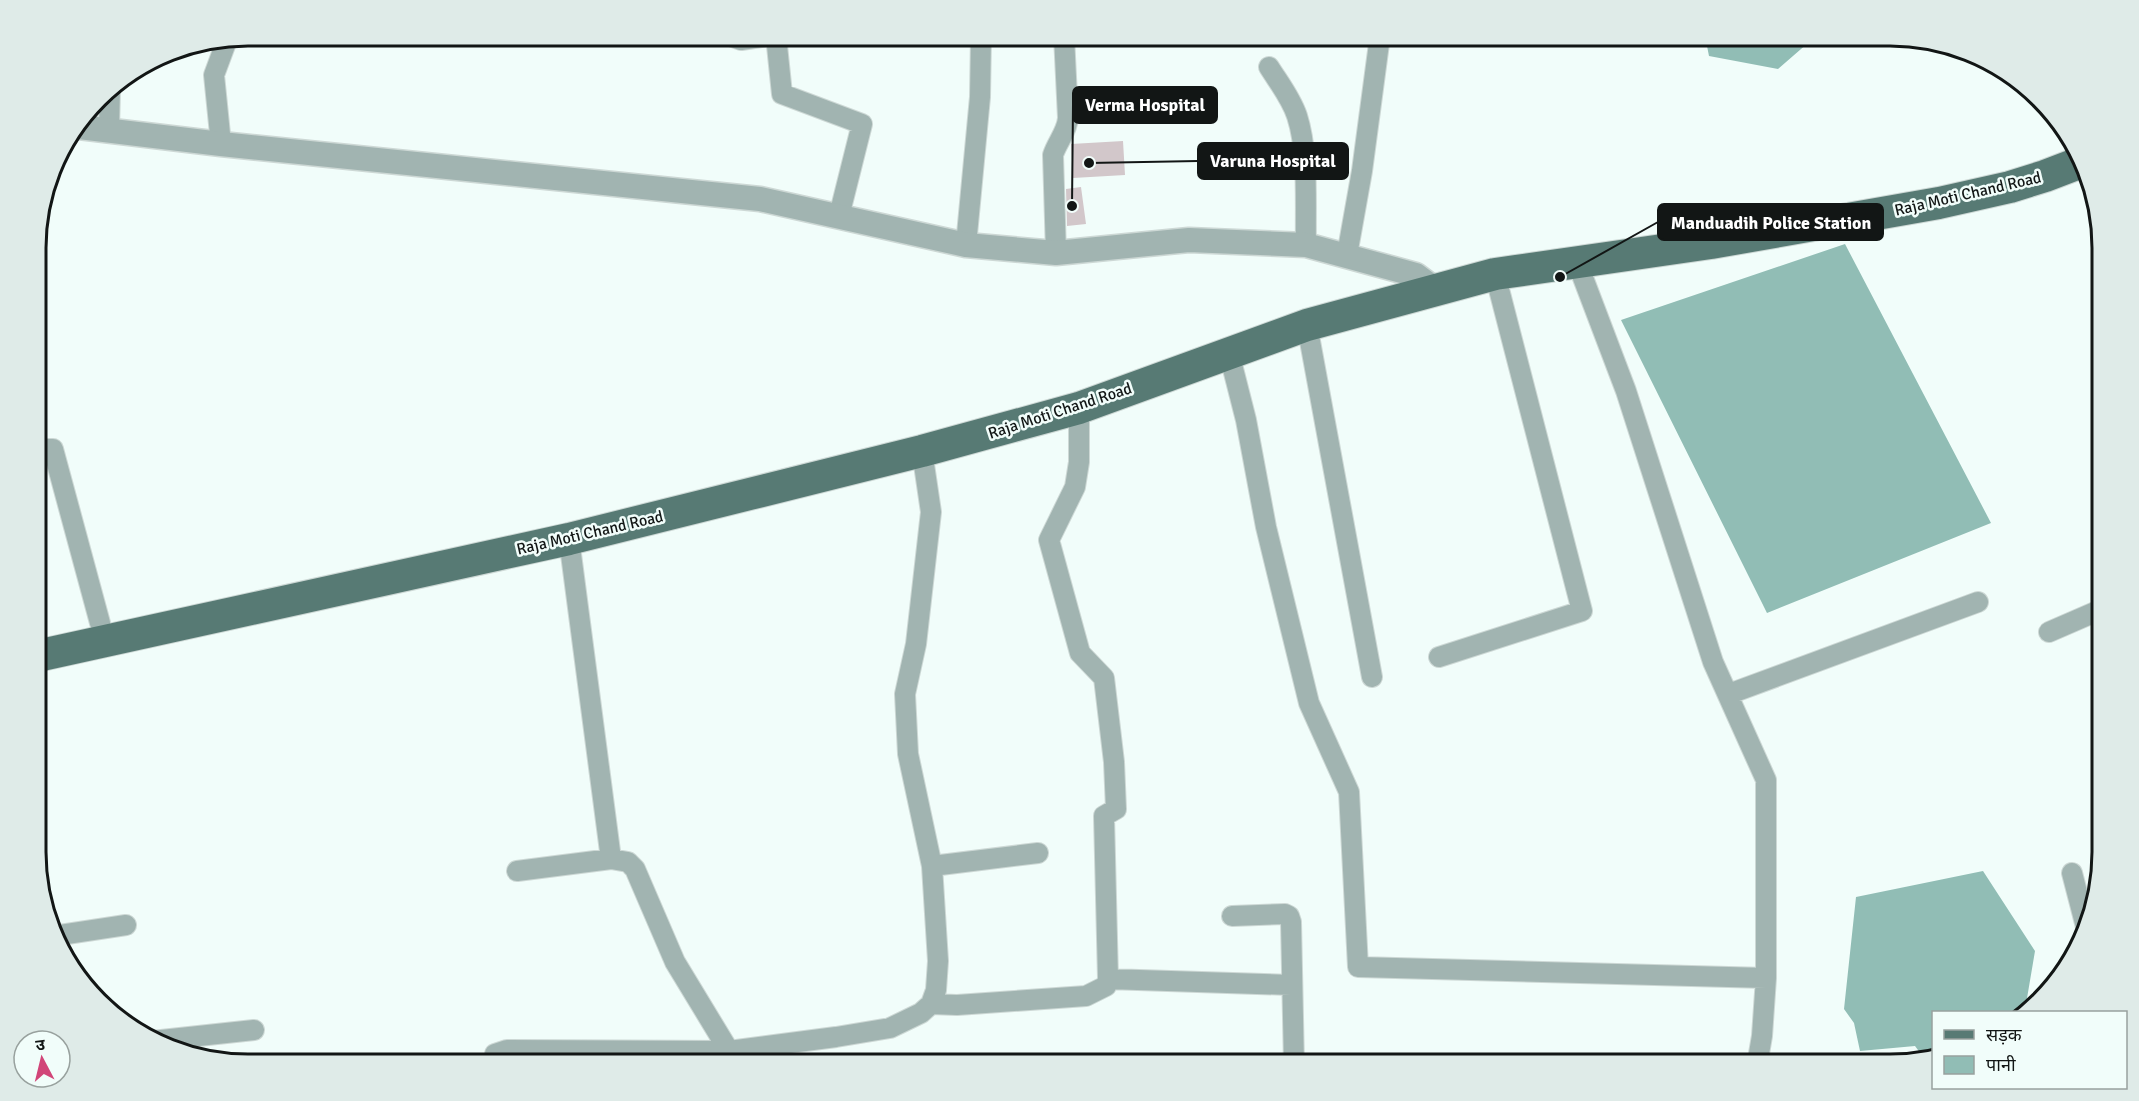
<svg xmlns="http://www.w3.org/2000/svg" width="2139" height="1101" font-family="Signika,'Noto Sans Devanagari',sans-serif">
<rect width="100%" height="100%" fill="#f1fdfa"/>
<path fill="#91bdb5" d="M1705,36H1816L1778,69L1709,56Z
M1845,244L1991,523L1767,613L1621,320Z
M1983,871L2035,951L2025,1010L2023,1012H1934L1933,1055L1924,1058L1915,1046L1860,1051L1854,1023L1844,1009L1856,897Z"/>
<path fill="#d2c7ca" d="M1123,141L1125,175L1073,178L1071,144Z
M1081,187L1086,224L1067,226L1066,189Z"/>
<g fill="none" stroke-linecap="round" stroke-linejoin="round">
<g stroke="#cdd8d5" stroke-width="22">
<path id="minor" d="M730,36L741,40L768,36
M776,36L782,94L862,124L839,216
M1269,67C1279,83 1291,98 1297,116C1309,153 1305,206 1306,245
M109,130L110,88
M221,144L214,75L227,40
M966,245L980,97L981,36
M1056,253L1053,155C1057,142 1067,132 1068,118L1064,36
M1347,255L1362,171L1380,36
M1577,262L1626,391L1713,662L1766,780V978L1762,1036L1757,1065
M1307,325L1372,677
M1229,353L1246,420L1266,527L1309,703L1349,792L1358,967L1766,978
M37,449H53L100,623
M569,539L611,859
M2049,632L2102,609
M1439,657L1582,611L1495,274
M1729,694L1978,602
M932,866L1038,853
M517,871L611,859L628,862L635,869L675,962L729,1051
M2072,873L2086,927
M1232,916L1285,914L1289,916L1291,922L1294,1065
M60,935L126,925
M1108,979L1291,985
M931,1004L957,1005L1086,996L1106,986L1108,979L1104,816L1116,809L1114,762L1104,678L1080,653L1049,540L1075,487L1079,462V408
M152,1041L254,1030
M493,1065L495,1054L507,1050L729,1051L836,1037L890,1028L921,1013L931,1004L936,990L938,961L932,866L908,754L905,694L916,644L931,512L922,451"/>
</g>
<g stroke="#cdd8d5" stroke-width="27">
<path id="tertiary" d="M79,127L221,144L760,199L966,245L1056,253L1189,240L1306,245L1416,275L1436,290"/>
</g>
<g stroke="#cdd8d5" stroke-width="34">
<path id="primary" d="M37,656L569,539L922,451L1079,408L1307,325L1495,274L1711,243L1939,203L2010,187L2045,176L2079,163"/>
</g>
<use href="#minor" stroke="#a1b4b1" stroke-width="20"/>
<use href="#tertiary" stroke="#a1b4b1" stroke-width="24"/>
<use href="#primary" stroke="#577a74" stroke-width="32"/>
</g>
<g text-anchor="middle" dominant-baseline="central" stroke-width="5" stroke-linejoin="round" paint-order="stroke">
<g font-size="16" fill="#121615" stroke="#f1fdfa">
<text transform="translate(1968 194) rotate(-13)">Raja Moti Chand Road</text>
<text transform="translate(1060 411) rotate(-18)">Raja Moti Chand Road</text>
<text transform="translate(590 533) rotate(-13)">Raja Moti Chand Road</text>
</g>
</g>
<path d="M0 0H2139V1101H0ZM248 46H1890A202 202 0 0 1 2092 248V852A202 202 0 0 1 1890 1054H248A202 202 0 0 1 46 852V248A202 202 0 0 1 248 46Z" fill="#dfebe8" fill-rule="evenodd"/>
<path fill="none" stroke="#121615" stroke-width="3" d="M248 46H1890A202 202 0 0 1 2092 248V852A202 202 0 0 1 1890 1054H248A202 202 0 0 1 46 852V248A202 202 0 0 1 248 46Z"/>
<path fill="none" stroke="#121615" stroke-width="2" d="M1072 206L1073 105M1089 163L1198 161M1560 277L1658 222"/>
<g fill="#121615" stroke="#f1fdfa" stroke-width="2">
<circle cx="1072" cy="206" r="6"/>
<circle cx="1089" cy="163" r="6"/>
<circle cx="1560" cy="277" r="6"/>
</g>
<g fill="#121615" stroke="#121615" stroke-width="2">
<rect x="1073" y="87" width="144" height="36" rx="6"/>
<rect x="1198" y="143" width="150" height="36" rx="6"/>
<rect x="1658" y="204" width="225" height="36" rx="6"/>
</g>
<g font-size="18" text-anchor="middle" font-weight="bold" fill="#fff">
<text x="1145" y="111">Verma Hospital</text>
<text x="1273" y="167">Varuna Hospital</text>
<text x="1771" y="229">Manduadih Police Station</text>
</g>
<rect x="1932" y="1011" width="195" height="78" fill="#f1fdfa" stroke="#98a19e" stroke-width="1.5"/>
<rect x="1944" y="1030" width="30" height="9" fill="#577a74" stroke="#98a19e" stroke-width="1.5"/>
<text x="1986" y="1041" font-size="18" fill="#121615">सड़क</text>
<rect x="1944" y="1056" width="30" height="18" fill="#91bdb5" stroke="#98a19e" stroke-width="1.5"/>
<text x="1986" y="1071" font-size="18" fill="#121615">पानी</text>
<g transform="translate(42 1059) rotate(353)"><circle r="28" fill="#f1fdfa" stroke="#98a19e" stroke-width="1.5"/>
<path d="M0-4.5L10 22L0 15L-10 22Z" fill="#d14578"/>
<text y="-9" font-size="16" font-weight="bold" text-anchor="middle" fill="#121615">उ</text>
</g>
</svg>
